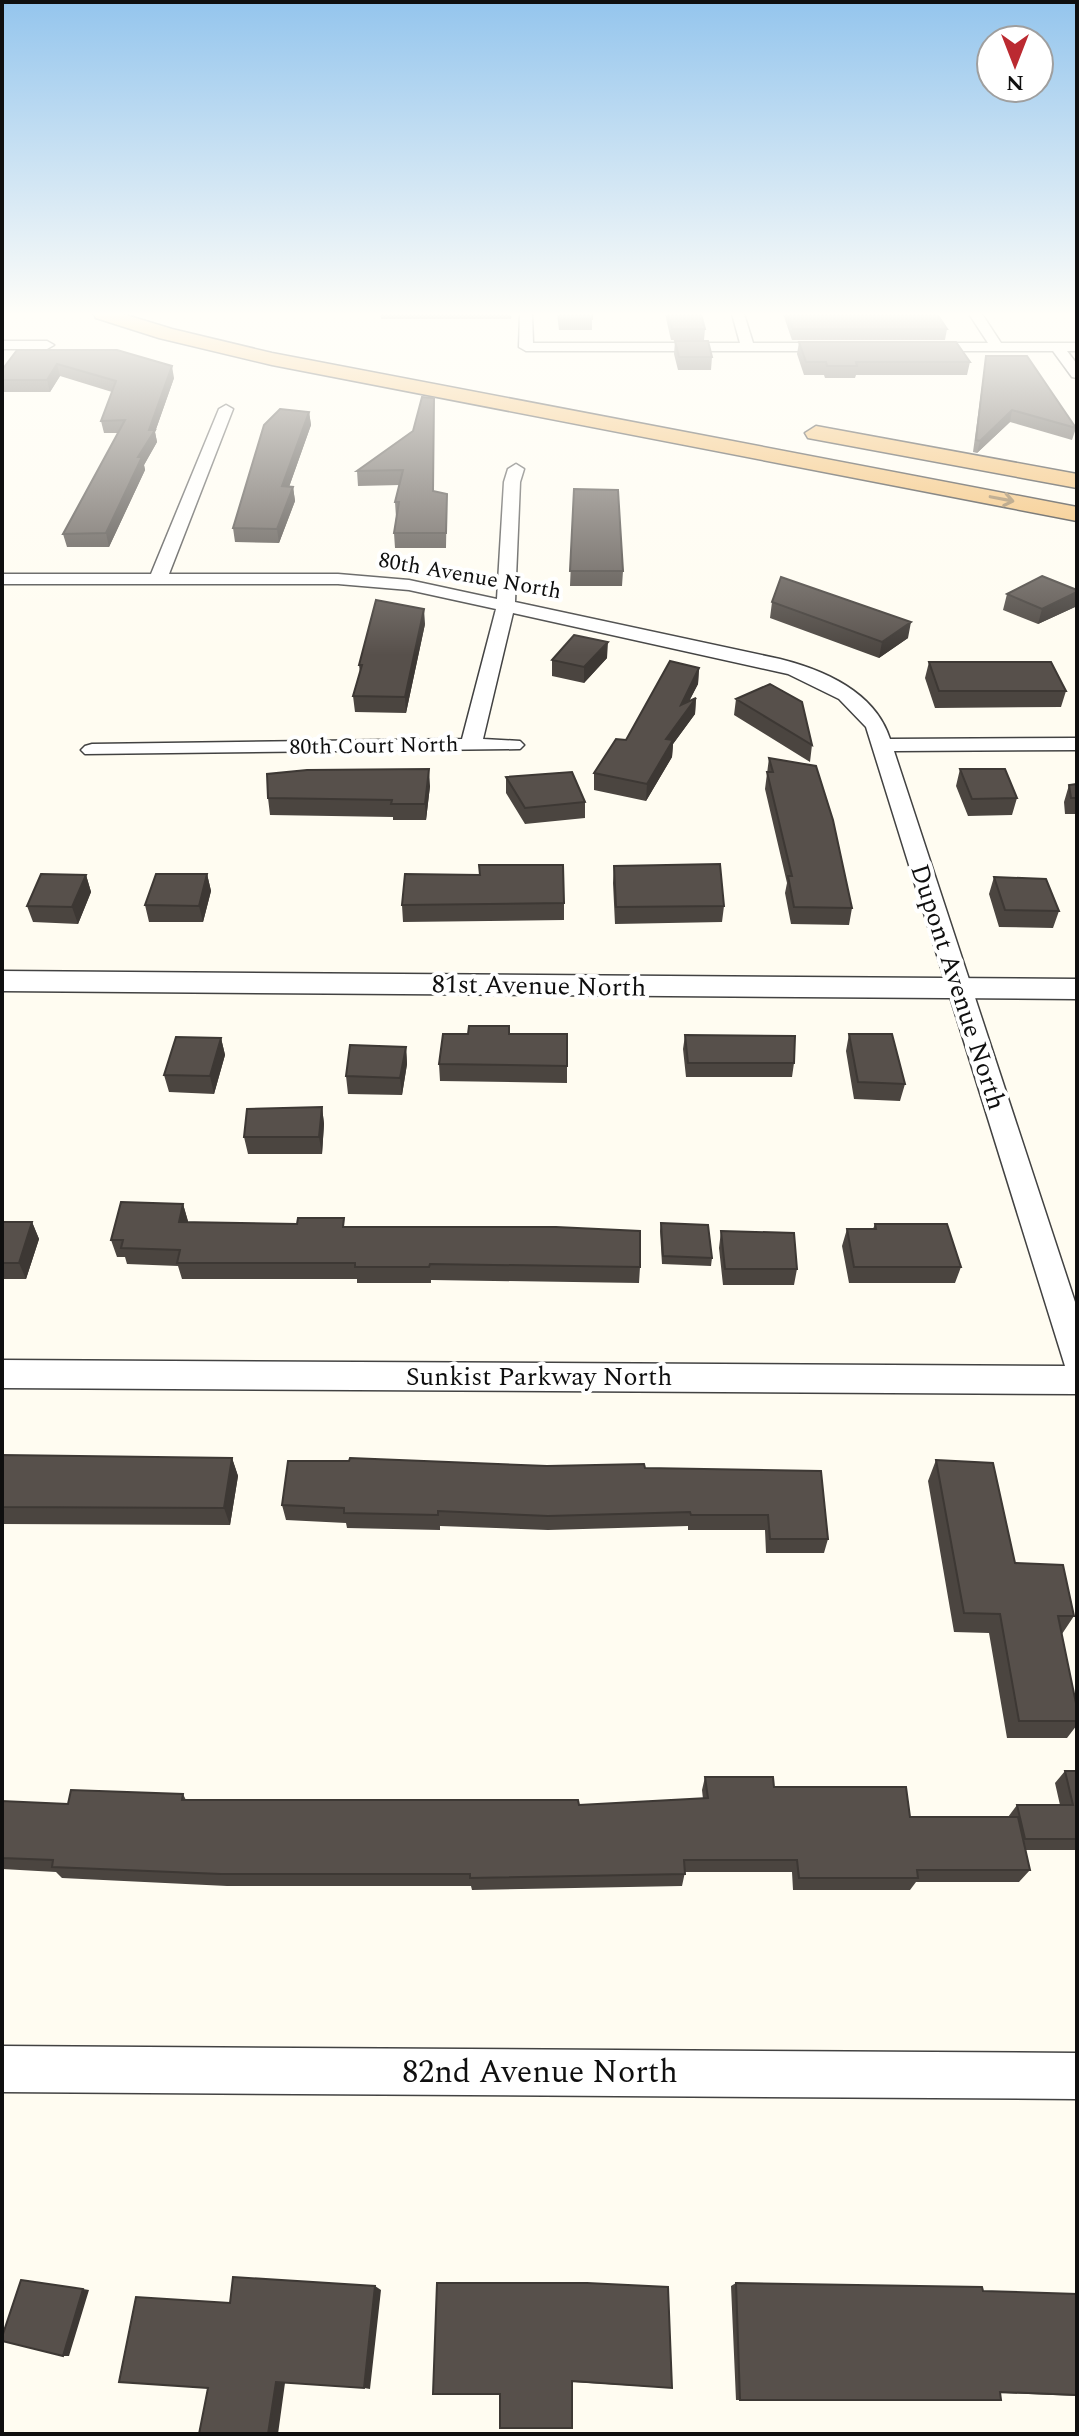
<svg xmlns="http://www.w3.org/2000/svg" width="1079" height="2436" font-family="Spectral,serif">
<rect width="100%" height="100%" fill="#fffcf1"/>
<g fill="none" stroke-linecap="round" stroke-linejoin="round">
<g stroke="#424242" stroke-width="3">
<path id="minor" d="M520,314H532L533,343H740L732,314H744L753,343H839L846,347L839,351H526L519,347Z
M969,314H982L1001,343H1077V351H1067L1077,364V378L1072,377L1053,351H919L912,347L919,343H988Z
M2,341H47L54,345L47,349H2Z
M226,405L233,409L169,574H338L409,580L497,599L504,482L508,469L516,464L524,469L520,482L515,602L780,659C824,670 875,692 890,739L1077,738V750L894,751L1077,1308V1394L2,1388V1360L1065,1366L866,727L839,699L788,674L513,613L483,739L520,741L524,745L520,749L85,754L81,750L85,746L92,744L462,739L496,609L409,590L338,584H2V574H151L219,409Z
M2,2046L1077,2053V2099L2,2092Z"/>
</g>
<g stroke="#424242" stroke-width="3">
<path id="tertiary" d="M2,971L1077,979V999L2,991Z"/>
</g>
<g stroke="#202020" stroke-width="3">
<path id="trunk" d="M94,314H123L172,329L272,353L1077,507V521L272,365L159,338L96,318Z
M816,426L1077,474V488L808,438L805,433Z"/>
</g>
<use href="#minor" fill="#fff" fill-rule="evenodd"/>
<use href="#tertiary" fill="#fff" fill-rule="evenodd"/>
<use href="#trunk" fill="#f2b864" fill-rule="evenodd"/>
</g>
<path fill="#4b4540" d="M380,314H512L511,319H381Z
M557,314H592V330H559Z
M665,314H701L705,329L704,340H671Z
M783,314H937L947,329L945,340H792Z
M675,341L712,357L711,370H678L674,354Z
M799,342L970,362L967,375H856L855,378H825L824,375H804L797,354Z
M17,350L174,378L155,432L157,442L144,465L145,470L109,547H67L63,534L118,433H104L101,421L112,392L60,376L50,392H2V370Z
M986,356L1076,428L1072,440L1010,422L977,453L973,452Z
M434,398V491L447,494L446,548H395L394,533L396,517L395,502L400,485L358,486L357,471L413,431Z
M309,412L311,425L289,487H293L295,501L279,543L235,542L233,528Z
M574,489L623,571L622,586H570Z
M1007,594L1075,607L1038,624L1003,610Z
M772,602L908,638L879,658L770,618Z
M425,624L406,713L355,712L353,696L360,673L359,665Z
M607,658L584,683L552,676V660Z
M929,662L1066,691L1061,707L935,708L925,678Z
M699,668L698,684L689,701L696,698L695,714L673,744L672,757L646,801L594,790V773Z
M736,699L812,745L810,762L734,715Z
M769,758L852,908L849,925L791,924L785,893L787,883L765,789Z
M960,769L1017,798L1012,815L968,816L956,786Z
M506,777L585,802V818L525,824L506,793Z
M1077,784V814H1065L1064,802L1069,785Z
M430,786L426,820H393V817L270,815L268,798Z
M614,866L724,906L722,922L615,924L613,883Z
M207,874L211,891L203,922H149L145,905Z
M86,875L91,892L78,924L33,922L27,906Z
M480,875L564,903V920L403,922L402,905Z
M994,877L1059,911L1053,928L999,927L989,894Z
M509,1034L567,1066V1083L440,1081L439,1064Z
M849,1034L905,1084L900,1101L854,1099L846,1051Z
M685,1035L794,1063L792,1077H686L683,1049Z
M221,1038L225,1055L214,1094L169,1092L164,1075Z
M406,1047L407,1064L402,1095L348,1094L346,1076Z
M322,1107L324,1124L322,1154H248L244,1137Z
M183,1204L188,1222L345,1227L640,1267L639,1283L431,1280V1283H357V1279H182L178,1266L127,1264L125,1257H117L111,1240Z
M2,1222H32L39,1239L26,1279H2Z
M661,1223L712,1258L711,1266L662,1264L660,1231Z
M875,1224L961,1267L955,1283H849L842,1246L847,1229H873Z
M721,1231L797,1269L794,1285H723L719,1248Z
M2,1455L232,1458L238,1476L230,1525L2,1524Z
M936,1460L1015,1563L1074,1616L1062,1634L1077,1708V1725L1067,1738H1007L989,1633L954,1632L928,1481Z
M547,1466L645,1468L828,1539L824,1553H766L765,1530H688V1526L548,1530L440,1526V1530L347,1528L346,1523L286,1520L282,1505Z
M1065,1771H1077V1850H1025L1030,1870L1019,1882H916L910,1890H793L792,1872H685L682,1886L472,1890L471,1886H227L62,1878L56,1872L2,1869V1801L68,1804L183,1794L186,1800L579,1805L703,1799L702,1790L705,1777L774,1787L910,1817H1008L1017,1805H1060L1055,1783Z
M736,2283L1077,2294V2396L1000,2393L1001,2400H736L731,2286Z
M668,2287L672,2388L572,2382L500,2428Z"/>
<path fill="#3d3834" d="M57,364L60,376L50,392L47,380Z
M172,366L174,378L155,432L157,442L144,465L145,470L109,547L106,533L149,430Z
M1012,410L1010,422L977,453L980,441Z
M309,412L311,425L284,501L282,486Z
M293,487L295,501L279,543L277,529Z
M1077,592V599L1075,607L1038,624L1042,609Z
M424,609L425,624L406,713L405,697Z
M911,622L908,638L879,658L882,642Z
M608,642L607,658L584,683V667Z
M699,668L698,684L679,721L681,705Z
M696,698L695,714L673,744L672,757L646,801L647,784L666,739Z
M429,769L430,786L426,820L425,804Z
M207,874L211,891L203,922L199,906Z
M86,875L91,892L78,924L72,907Z
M221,1038L225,1055L214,1094L210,1076Z
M406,1047L407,1064L402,1095L400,1078Z
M322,1107L324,1124L322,1154L319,1137Z
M183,1204L188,1221L184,1238L179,1222Z
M32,1222L39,1239L26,1279L19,1263Z
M232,1458L238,1476L230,1525L224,1508Z
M375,2286L381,2290L370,2389L364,2388Z
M83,2289L89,2290L69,2356H63Z
M276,2382L285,2383L278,2434H268Z"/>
<path fill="#57504b" stroke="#3d3834" stroke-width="2" d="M559,314H592V319L559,320Z
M668,314H701L705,329H672Z
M788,314H937L947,329H793Z
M675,341H708L712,357H679Z
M799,342H956L970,362H856L857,366H827L826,362H806Z
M17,350H117L172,366L149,430H155L138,457H142L106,533L63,534L125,420L101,421L116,381L57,364L47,380H2V370Z
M986,356H1027L1076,428L1012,410L980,441L976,440Z
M422,397L434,398L433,491L447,494L446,533H394L399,502H395L403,470L357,471L413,431Z
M280,409L309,412L282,486L293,487L277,529L233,528L264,425Z
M574,489L618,490L623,571H570Z
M1042,576L1077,590V592L1042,609L1007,594Z
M781,577L911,622L882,642L772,602Z
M376,600L424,609L405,697L353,696L362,665H359Z
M574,635L608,642L584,667L552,660Z
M670,661L699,668L681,705L696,698L666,739L673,740L647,784L594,773L616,739L626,740Z
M929,662H1051L1066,691H939Z
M770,684L802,702L812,745L736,699Z
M769,758L816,766L833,820L852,908L794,907L788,876H792L767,772H773Z
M429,769L425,804H391L392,800L268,798L267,774L307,770Z
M960,769H1005L1017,798L972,799Z
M572,772L585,802L525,808L506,777Z
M1077,784V798H1071L1069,785Z
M720,864L724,906L616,907L614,866Z
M479,865H563L564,903L402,905L405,874L480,875Z
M41,874L86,875L72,907L27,906Z
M156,874H207L199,906L145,905Z
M994,877L1046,879L1059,911L1005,910Z
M469,1026H509V1034H567V1066L439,1064L443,1034H468Z
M849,1034H892L905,1084L858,1082Z
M685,1035L795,1036L794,1063H688Z
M176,1037L221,1038L210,1076L164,1075Z
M350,1045L406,1047L400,1078L346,1076Z
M322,1107L319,1137H244L247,1109Z
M121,1202L183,1204L179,1222L297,1224L298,1218H344L343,1227H556L640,1231V1267L430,1264L429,1267H355V1263H177L180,1250L121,1248L123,1240H111Z
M2,1222H32L19,1263H2Z
M661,1223L708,1225L712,1258L663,1256Z
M875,1224H947L961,1267H854L847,1229H876Z
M721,1231L794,1233L797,1269H725Z
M2,1455L232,1458L224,1508L2,1507Z
M350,1458L547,1466L644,1464L645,1468L821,1471L828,1539H770L768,1515H691L690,1512L548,1516L438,1511V1515L344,1513V1508L282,1505L288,1461H349Z
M936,1460L993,1463L1015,1563L1063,1565L1074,1616H1058L1077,1708V1721H1019L1000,1614L964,1613Z
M1065,1771H1077V1839H1025L1017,1805H1073Z
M705,1777H773L774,1787H906L910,1817H1018L1030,1870H917L918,1878H799L797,1860H684L685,1874L470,1878V1874H221L52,1867L53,1860L2,1858V1801L68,1804L71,1790L183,1794L182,1800H578L579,1805L708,1798Z
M233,2277L375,2286L364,2388L276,2382L268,2434H199L208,2388L119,2382L136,2297L230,2303Z
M21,2280L83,2289L63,2356L2,2341V2337Z
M437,2283H587L668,2287L672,2388L572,2381V2428H500V2394H433Z
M736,2283L982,2287L983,2291L1077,2294V2395L1000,2392L1001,2400H740Z"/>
<defs><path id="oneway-shaft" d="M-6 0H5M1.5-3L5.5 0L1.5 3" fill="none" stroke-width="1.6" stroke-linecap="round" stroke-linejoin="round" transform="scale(2)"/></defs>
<use stroke="#8c6c3e" href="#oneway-shaft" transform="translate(1002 499) rotate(11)"/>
<linearGradient id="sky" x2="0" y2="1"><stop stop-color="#94c5ed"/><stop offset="0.48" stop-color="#fffef9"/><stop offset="1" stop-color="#fffef9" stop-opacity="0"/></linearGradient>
<rect width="1079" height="655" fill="url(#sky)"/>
<g text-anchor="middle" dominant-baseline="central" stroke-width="8" stroke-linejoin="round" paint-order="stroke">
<g font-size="22" fill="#0f0f0f" stroke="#fff">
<text transform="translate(470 576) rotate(10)">80th Avenue North</text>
<text transform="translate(374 746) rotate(-1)">80th Court North</text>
</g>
<g font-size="26" fill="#0f0f0f" stroke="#fff">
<text transform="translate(539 986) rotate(1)">81st Avenue North</text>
<text transform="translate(958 987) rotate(72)">Dupont Avenue North</text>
<text x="539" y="1377">Sunkist Parkway North</text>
</g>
<g font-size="32" fill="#0f0f0f" stroke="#fff">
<text x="540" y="2072">82nd Avenue North</text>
</g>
</g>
<rect width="1079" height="2436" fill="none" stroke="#0f0f0f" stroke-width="8"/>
<g transform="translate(1015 64) rotate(180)"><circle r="38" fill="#ffffff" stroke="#9f9f9f" stroke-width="2"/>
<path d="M0-6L14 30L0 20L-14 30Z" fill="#bb2a31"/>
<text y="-12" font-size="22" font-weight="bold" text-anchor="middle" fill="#0f0f0f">N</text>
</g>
</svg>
